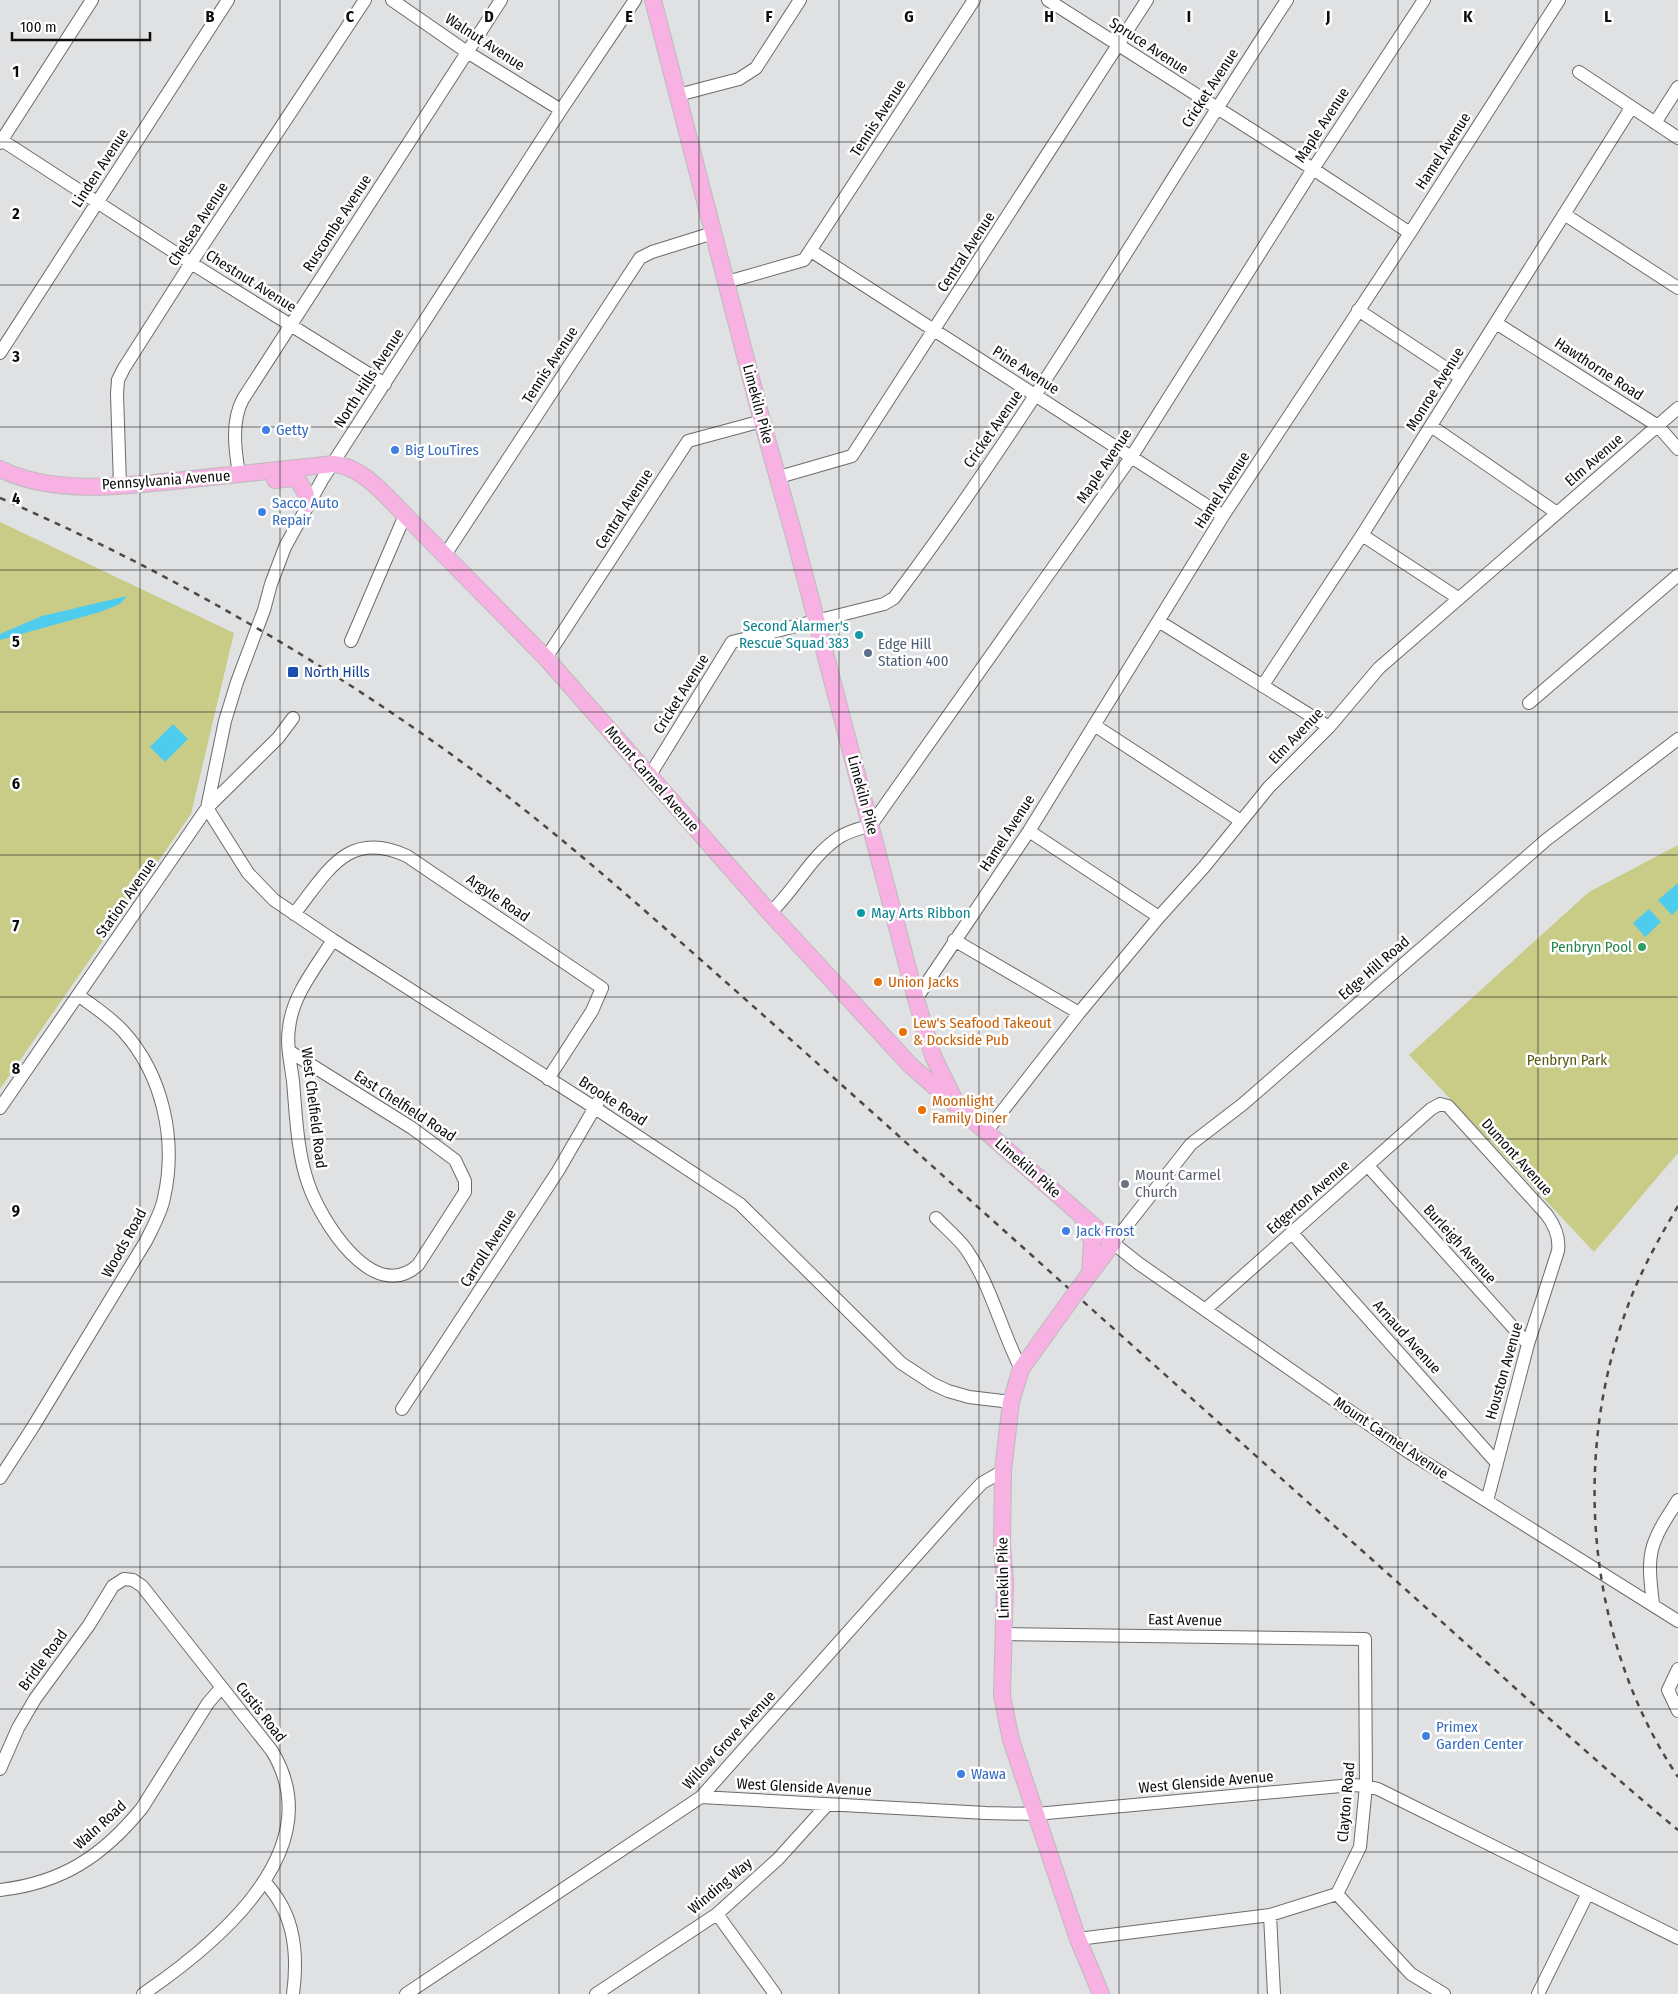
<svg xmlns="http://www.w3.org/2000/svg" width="1678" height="1994" font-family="'Fira Sans Condensed',sans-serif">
<rect width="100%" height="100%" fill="#e0e1e2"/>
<path fill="#c8cc87" d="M0,522L234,633L191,814L0,1089Z
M1678,845V1153L1594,1252L1409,1055L1589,892Z"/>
<path fill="#4ecced" d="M127,596L120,604L100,612L0,640V634L42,616Z
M173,724L188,739L165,762L150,747Z
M1678,883V909L1672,915L1658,900Z
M1649,909L1661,922L1645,937L1633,923Z"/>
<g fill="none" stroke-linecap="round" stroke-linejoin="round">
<g stroke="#6b6c6d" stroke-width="14">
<path id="minor" d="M392,0L467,52L561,110
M1048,0L1313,169L1410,233
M1579,72L1678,138
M678,95L739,79L756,68L800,0
M1655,123L1678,87
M0,139L191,263L385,384
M0,143L92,0
M1564,214L1678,288
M811,251L1223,516
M727,282L804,260L974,0
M1358,310L1461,378
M1496,323L1658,426L1678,449
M0,353L228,0
M1431,426L1557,513
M239,474C235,450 231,421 243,399L501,0
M779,477L852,456L1147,0
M120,485L117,394L118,380L124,368L191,263L365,0
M1362,535L1458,598
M445,555L640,258L652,252L713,233
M1160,622L1329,727
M351,641L405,515
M546,658L688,441L762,421
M1263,685L1362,535L1631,108
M1529,703L1678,575
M1094,725L1241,821
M1678,739L1546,840L1243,1104L1191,1144L1113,1243L1138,1263L1407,1451L1678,1621
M650,775L732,642L884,604L894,598C1037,408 1156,199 1287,0
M207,808L248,873L274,900L333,940L595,1108L740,1204L901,1363L933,1384L948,1391L969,1397L1011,1402
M207,808L225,721L237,682L264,610L271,584L285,547L322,480L561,110L635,0
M1029,831L1159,917
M770,913C795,890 810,857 838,838C848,831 859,829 871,825L1132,456L1313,169L1424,0
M294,914C327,873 347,828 407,856L602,988L592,1011L548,1079
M954,940L1079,1013
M916,999L1029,831L1223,516L1410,233L1559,0
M289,1051L412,1128L455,1160L465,1181V1192L418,1265C373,1306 320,1219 308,1183C297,1151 296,1115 293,1081C291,1065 286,1045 289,1028C292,996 316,967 333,940
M0,1108L207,808L278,738L293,718
M986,1132L1079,1013L1159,917L1204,867L1269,787L1329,727L1379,668L1678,408
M1368,1166L1528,1344
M936,1218C946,1228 958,1238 966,1249C991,1285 1001,1330 1021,1369
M1292,1233L1496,1462
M1206,1309L1431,1109L1440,1104L1448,1106L1547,1215C1555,1226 1560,1237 1558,1251L1528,1344L1487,1501
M402,1409L558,1171L598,1102
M0,1478L33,1427L146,1241C153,1227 161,1213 164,1198C177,1140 163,1075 123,1031C110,1017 93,1006 78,995
M1653,1605C1651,1583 1646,1559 1656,1538C1661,1525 1670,1513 1678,1500
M1004,1634L1365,1639L1366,1786L1360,1847L1337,1894L1270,1915L1078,1939
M1678,1669L1668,1690L1678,1711
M0,1769L18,1728L35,1699L89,1625L113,1586L124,1579L133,1580L142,1586L272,1751C332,1850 216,1944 143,1994
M701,1797L986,1813L1036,1814L1352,1785L1366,1786L1378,1789L1678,1938
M265,1882C270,1888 275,1894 279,1901C296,1928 297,1964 293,1994
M0,1890C62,1883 103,1856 142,1808L208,1703L221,1688
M1337,1894L1411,1974L1444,1994
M717,1914L775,1994
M1270,1915L1274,1994
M406,1994L701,1797L964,1502L982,1483L1003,1471
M596,1994L717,1914L778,1859L827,1805
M1538,1994L1588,1893"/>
</g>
<g stroke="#bbb" stroke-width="18">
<path id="major" d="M653,0L762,421L795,539L916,999L933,1056L955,1101
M0,469C57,497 132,485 193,479C240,474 287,469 334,464C363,467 385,495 405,515L546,658L770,913L910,1065L1113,1243L1088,1276
M275,480L291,478L298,480L305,492L308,504
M1083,1219L1092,1242L1090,1273
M1067,1305L1021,1369L1011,1402L1003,1471L1002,1545L1005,1582L1002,1696L1011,1740L1078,1939L1101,1994"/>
</g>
<use href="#minor" stroke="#fff" stroke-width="12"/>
<use href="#major" stroke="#f7b2e3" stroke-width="16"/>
<path stroke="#49494a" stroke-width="2.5" stroke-dasharray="6 6" stroke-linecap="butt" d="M0,498C175,574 342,671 494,786C566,841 633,900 701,960C771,1022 841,1084 911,1147C1069,1289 1228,1431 1386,1572C1483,1658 1578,1747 1678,1830
M1678,1206C1658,1240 1639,1274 1626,1311C1571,1462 1588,1643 1678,1777"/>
<g stroke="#bbb" stroke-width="18" stroke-linecap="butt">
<path id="major-bridge" d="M1067,1305L1088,1276"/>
</g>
<use href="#major-bridge" stroke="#f7b2e3" stroke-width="16"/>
</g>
<path fill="none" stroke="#0c0c0c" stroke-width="1" stroke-opacity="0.55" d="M140,0V1994M280,0V1994M420,0V1994M559,0V1994M699,0V1994M839,0V1994M979,0V1994M1119,0V1994M1258,0V1994M1398,0V1994M1538,0V1994M0,142H1678M0,285H1678M0,427H1678M0,570H1678M0,712H1678M0,855H1678M0,997H1678M0,1139H1678M0,1282H1678M0,1424H1678M0,1567H1678M0,1709H1678M0,1852H1678"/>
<g fill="#3f7fe0" stroke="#fff" stroke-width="2">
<circle cx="266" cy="430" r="5"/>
<circle cx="395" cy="450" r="5"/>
<circle cx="262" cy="512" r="5"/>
<circle cx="1066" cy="1231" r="5"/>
<circle cx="1426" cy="1736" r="5"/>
<circle cx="961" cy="1774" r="5"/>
</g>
<g fill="#0f9aa8" stroke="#fff" stroke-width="2">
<circle cx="859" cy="635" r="5"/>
<circle cx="861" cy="913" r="5"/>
</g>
<circle fill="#5c6f8a" stroke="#fff" stroke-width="2" cx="868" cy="653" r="5"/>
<rect fill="#1a4fb4" stroke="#fff" stroke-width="2" x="287" y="666" width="12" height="12" rx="2.5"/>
<circle fill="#2e9e5b" stroke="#fff" stroke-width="2" cx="1642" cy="947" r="5"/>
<g fill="#e8710a" stroke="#fff" stroke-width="2">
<circle cx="878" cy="982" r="5"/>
<circle cx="903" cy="1032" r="5"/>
<circle cx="922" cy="1110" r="5"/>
</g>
<circle fill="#6b7280" stroke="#fff" stroke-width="2" cx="1125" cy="1184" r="5"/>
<g text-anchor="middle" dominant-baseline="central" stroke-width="5" stroke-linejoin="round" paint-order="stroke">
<g font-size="15" fill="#0c0c0c" stroke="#fff">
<text transform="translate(485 42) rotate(33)">Walnut Avenue</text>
<text transform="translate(1149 46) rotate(33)">Spruce Avenue</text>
<text transform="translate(1210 88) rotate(-57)">Cricket Avenue</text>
<text transform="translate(878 118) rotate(-57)">Tennis Avenue</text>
<text transform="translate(1322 125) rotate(-57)">Maple Avenue</text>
<text transform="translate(1443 151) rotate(-57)">Hamel Avenue</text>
<text transform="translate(100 168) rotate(-57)">Linden Avenue</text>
<text transform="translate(337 223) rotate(-57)">Ruscombe Avenue</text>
<text transform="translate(198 224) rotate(-57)">Chelsea Avenue</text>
<text transform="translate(966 252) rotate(-57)">Central Avenue</text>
<text transform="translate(251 281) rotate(32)">Chestnut Avenue</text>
<text transform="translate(550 365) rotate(-57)">Tennis Avenue</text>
<text transform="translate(1599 369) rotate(33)">Hawthorne Road</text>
<text transform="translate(1026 370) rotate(33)">Pine Avenue</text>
<text transform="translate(369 378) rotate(-57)">North Hills Avenue</text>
<text transform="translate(1435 389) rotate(-58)">Monroe Avenue</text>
<text transform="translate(758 404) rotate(75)">Limekiln Pike</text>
<text transform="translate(993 429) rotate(-55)">Cricket Avenue</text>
<text transform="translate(1594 460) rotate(-41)">Elm Avenue</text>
<text transform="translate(1104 466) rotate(-56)">Maple Avenue</text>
<text transform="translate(166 480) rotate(-4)">Pennsylvania Avenue</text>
<text transform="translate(1222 490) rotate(-57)">Hamel Avenue</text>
<text transform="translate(624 509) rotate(-57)">Central Avenue</text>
<text transform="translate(681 694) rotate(-58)">Cricket Avenue</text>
<text transform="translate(1296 736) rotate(-46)">Elm Avenue</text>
<text transform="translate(652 779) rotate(49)">Mount Carmel Avenue</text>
<text transform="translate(863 795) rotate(75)">Limekiln Pike</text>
<text transform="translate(1007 833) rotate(-57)">Hamel Avenue</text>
<text transform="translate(126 898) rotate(-55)">Station Avenue</text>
<text transform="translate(498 898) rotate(34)">Argyle Road</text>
<text transform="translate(1374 968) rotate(-41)">Edge Hill Road</text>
<text transform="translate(613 1101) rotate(33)">Brooke Road</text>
<text transform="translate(405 1106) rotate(33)">East Chelfield Road</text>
<text transform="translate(314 1108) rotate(83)">West Chelfield Road</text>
<text transform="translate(1517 1157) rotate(48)">Dumont Avenue</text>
<text transform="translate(1028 1168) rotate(41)">Limekiln Pike</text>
<text transform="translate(1308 1197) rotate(-41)">Edgerton Avenue</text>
<text transform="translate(124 1243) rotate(-61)">Woods Road</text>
<text transform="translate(1460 1244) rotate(48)">Burleigh Avenue</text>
<text transform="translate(488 1248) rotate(-57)">Carroll Avenue</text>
<text transform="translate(1407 1337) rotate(48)">Arnaud Avenue</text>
<text transform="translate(1504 1371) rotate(-74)">Houston Avenue</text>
<text transform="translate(1391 1438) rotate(34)">Mount Carmel Avenue</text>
<text transform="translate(1003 1578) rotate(-91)">Limekiln Pike</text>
<text transform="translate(1185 1620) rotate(1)">East Avenue</text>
<text transform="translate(43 1660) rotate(-54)">Bridle Road</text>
<text transform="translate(261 1712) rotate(52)">Custis Road</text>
<text transform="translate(729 1740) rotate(-47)">Willow Grove Avenue</text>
<text transform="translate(1206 1782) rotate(-5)">West Glenside Avenue</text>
<text transform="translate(804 1787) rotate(3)">West Glenside Avenue</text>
<text transform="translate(1346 1802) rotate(-85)">Clayton Road</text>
<text transform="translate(100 1825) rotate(-42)">Waln Road</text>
<text transform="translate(720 1886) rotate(-40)">Winding Way</text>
</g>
<g font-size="15" fill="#366cbe" stroke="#fff" text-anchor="start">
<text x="276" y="430">Getty</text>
<text x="405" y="450">Big LouTires</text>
<text x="272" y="503">Sacco Auto<tspan x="272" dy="17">Repair</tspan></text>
<text x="1076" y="1231">Jack Frost</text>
<text x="1436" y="1727">Primex<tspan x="1436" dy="17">Garden Center</tspan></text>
<text x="971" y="1774">Wawa</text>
</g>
<g font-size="15" fill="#0d838f" stroke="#fff" text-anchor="end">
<text x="849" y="626">Second Alarmer's<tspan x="849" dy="17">Rescue Squad 383</tspan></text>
<text x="871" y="913" text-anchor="start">May Arts Ribbon</text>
</g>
<g font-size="15" fill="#4e5e75" stroke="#fff" text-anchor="start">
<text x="878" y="644">Edge Hill<tspan x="878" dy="17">Station 400</tspan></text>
</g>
<g font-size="15" fill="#164399" stroke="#fff" text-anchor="start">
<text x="304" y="672">North Hills</text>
</g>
<g font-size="15" fill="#27864d" stroke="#fff" text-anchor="end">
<text x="1632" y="947">Penbryn Pool</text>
</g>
<g font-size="15" fill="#c56008" stroke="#fff" text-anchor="start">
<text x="888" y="982">Union Jacks</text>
<text x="913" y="1023">Lew's Seafood Takeout<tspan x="913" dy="17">&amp; Dockside Pub</tspan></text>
<text x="932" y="1101">Moonlight<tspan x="932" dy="17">Family Diner</tspan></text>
</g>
<g font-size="15" fill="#595b15" stroke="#fff">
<text x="1567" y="1060">Penbryn Park</text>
</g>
<g font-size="15" fill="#5b616d" stroke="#fff" text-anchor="start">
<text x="1135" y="1175">Mount Carmel<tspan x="1135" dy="17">Church</tspan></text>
</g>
</g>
<g font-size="16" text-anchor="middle" font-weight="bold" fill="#0c0c0c" stroke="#fff" stroke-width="5" stroke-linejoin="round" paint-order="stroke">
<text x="210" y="22">B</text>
<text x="350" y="22">C</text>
<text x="489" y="22">D</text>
<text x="629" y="22">E</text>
<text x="769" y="22">F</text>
<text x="909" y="22">G</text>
<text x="1049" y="22">H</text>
<text x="1189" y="22">I</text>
<text x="1328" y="22">J</text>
<text x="1468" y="22">K</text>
<text x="1608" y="22">L</text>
<text x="16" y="77">1</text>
<text x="16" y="219">2</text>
<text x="16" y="362">3</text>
<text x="16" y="504">4</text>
<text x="16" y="647">5</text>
<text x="16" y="789">6</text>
<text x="16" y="931">7</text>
<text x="16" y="1074">8</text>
<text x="16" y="1216">9</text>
</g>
<path d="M12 32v8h138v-8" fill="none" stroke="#0c0c0c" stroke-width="2.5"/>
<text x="20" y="32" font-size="15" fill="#0c0c0c" stroke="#ffffff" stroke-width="4" paint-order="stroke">100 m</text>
</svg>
